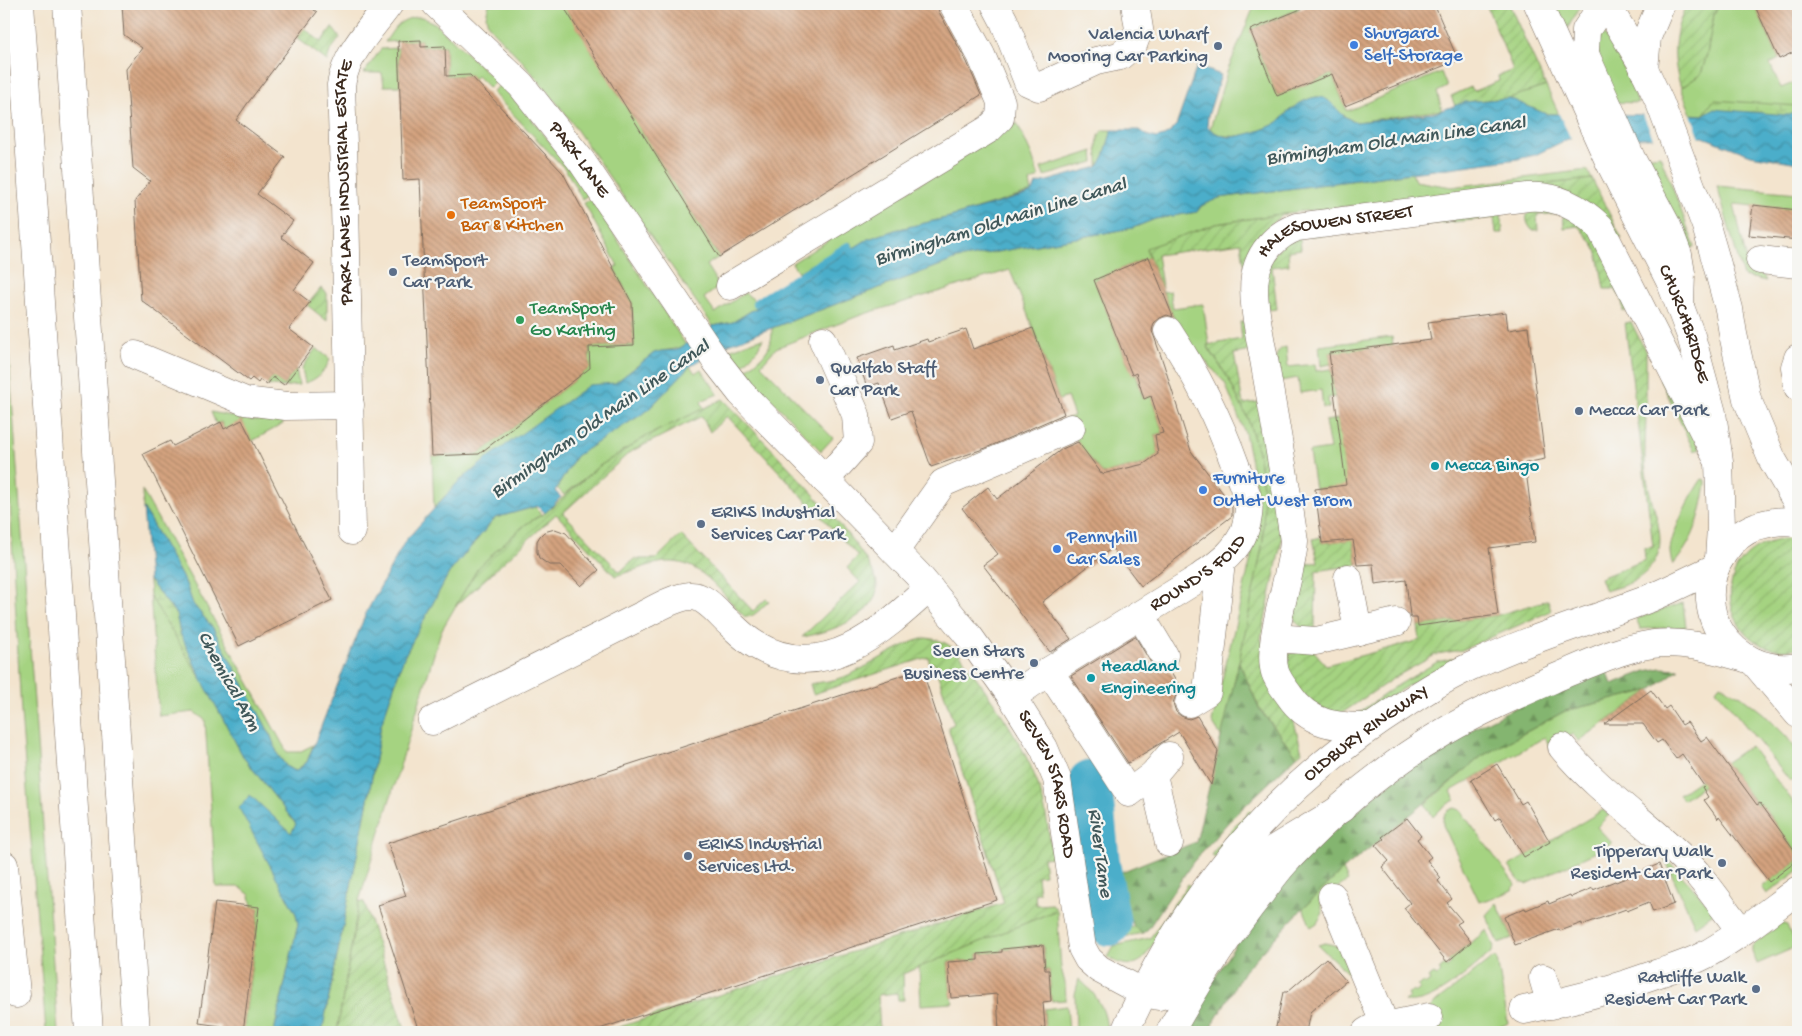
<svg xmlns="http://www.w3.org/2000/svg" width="1802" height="1036" font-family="'Gochi Hand',sans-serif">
<defs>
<pattern id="forest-firs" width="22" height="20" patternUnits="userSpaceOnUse" patternTransform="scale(1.25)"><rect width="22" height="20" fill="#84b56f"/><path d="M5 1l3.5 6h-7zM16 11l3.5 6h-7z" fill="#6d935b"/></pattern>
<pattern id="wetland-marsh" width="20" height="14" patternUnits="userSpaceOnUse" patternTransform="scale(1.25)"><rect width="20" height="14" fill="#a5d381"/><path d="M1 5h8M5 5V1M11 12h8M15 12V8" fill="none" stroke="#8fb56f"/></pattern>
<pattern id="garden-furrows" width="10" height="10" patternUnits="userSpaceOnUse" patternTransform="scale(1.25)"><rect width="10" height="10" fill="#a5d381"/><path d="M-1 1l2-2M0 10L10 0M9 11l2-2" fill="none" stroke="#8fb56f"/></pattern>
<pattern id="water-waves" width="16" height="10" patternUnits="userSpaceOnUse" patternTransform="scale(1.25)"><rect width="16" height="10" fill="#4baeca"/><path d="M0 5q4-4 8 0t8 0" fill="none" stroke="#408ea3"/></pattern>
<pattern id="building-back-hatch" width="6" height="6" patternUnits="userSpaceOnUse" patternTransform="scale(1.25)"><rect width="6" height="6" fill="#d4a37f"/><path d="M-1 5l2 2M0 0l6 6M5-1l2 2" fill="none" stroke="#ad8567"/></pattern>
</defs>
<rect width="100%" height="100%" fill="#f6f6f2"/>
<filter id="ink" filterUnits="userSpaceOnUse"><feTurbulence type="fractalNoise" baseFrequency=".02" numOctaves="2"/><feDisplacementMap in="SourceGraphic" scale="10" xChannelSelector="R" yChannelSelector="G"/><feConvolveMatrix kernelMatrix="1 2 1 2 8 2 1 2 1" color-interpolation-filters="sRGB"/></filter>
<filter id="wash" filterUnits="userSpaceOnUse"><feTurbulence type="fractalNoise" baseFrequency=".0096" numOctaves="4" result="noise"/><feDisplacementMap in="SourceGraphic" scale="20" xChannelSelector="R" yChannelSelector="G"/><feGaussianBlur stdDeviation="1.12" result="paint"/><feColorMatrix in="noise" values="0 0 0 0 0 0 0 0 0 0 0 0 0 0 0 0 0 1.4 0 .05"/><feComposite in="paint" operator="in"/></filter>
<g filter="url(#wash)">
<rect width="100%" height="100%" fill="#f3e4ce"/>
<path fill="#a5d381" stroke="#707e50" d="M489,4H563L719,257L706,265L718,284L716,289L704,298L715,313L745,293L753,299L757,307L733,322L713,326L565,113L524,63L493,31L488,24L486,16Z
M1255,4H1297L1299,9L1250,30L1277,96L1332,74L1347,111L1441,72L1447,87L1437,92L1442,110L1357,122C1338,118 1333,98 1319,97C1310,97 1298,104 1291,109C1286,113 1282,119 1277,123C1265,130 1242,138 1228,136C1221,136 1216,133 1210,129L1227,72Z
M1555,4H1582L1567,29Z
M1719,4H1754L1779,59L1770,64L1781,88L1798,81V112L1703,115L1691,114L1681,88L1701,74L1707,54L1714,14Z
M415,17H422L436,24L496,81L489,88L477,76L474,79L470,75L446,76L445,46L421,47V40L385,42C395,28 397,21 415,17Z
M1603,33C1619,54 1628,78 1638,103L1612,102L1602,81L1597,45Z
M398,48L400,86H384L382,73H364L381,49Z
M500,85C532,116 563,158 588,195L582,199L566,170L492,92Z
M1546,86L1559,114H1546L1509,98Z
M1017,123L1032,156L1039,177L1030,182L1032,192L950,217L895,230L868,239L854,248L850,242L798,272L792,263Z
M1104,130H1112L1104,156L1098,167C1099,154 1093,138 1104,130Z
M1093,151L1094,162L1044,176L1041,168Z
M1660,155L1695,247L1686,249L1638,158Z
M1587,170L1592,179L1287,213L1216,224L1146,249L1149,257L1094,280L1132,374L1136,373L1143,399L1151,396L1163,433L1155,435L1158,454L1144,464L1102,474L1079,444L1066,419L1074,416L1067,397L1059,400L1033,328L1010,270L861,315L776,348L761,365L833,438L821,451L744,371C761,358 773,351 772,328L957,259L1133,228L1155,219L1197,212C1203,203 1209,201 1219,198L1412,173L1415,181L1452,187Z
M1717,186L1798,193V210L1734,204L1747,262L1761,271L1766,281L1743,276Z
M591,199L686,345C675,351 665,349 654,353L615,383L609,384L492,455L458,482L434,508L432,456L479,454L590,368L589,347L634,345L632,303L614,268L618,266L584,203Z
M4,288L58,1032H46L21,713L5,403H4Z
M1170,291L1173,308L1203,304L1209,344L1207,346L1228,378L1248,419L1258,452L1264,493L1263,542L1251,607L1222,738L1212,722L1252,554L1258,516L1255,482L1245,433L1225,383L1179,331L1163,292Z
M1392,337L1393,345L1330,353L1331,364L1321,366L1319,346Z
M763,339L757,350L740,368L729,350L757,340Z
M1286,347L1288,367L1315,364L1316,371L1331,369L1335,397L1328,398L1329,408H1323L1321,390L1300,393L1298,378L1280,381C1278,371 1270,350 1286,347Z
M316,348L330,359C326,370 317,380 305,383L302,368Z
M690,366L695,373L701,369L718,394L701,401L704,409L647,436L598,467L564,495L557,488L576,456L647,411Z
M296,369L299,385L280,387L267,385L273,377L284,385Z
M1664,376L1700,449L1694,451L1660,379Z
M211,412L251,420H282L283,424L252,441L224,429L221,422L216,424Z
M1338,419L1348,493L1330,487L1315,489L1309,452L1330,449L1325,421Z
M1702,479L1706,480V485C1700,518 1695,539 1673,565C1671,560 1670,556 1670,550C1671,534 1692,492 1702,479Z
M142,490L287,752H299L313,745L307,762L295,771L287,767L278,755L270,734L213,628L193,604L186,584L143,508Z
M535,507L542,514L526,524L505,542L478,568L441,631L359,901L337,1032H322L368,800L381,725L404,657L449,573L495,518Z
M149,580L244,758L296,824L291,834L240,808L296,914L298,924L274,1032H243L259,908L252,907L250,895L240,887H216L205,720L194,712L159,716Z
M1683,603L1686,627L1640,629L1636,619Z
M1459,657L1397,692L1365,715L1358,713L1395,687L1437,662Z
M1720,684L1741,696L1764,714L1786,736L1798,752V780L1790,781L1716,689Z
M1651,690L1579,741L1572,734L1551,749L1545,737L1451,791L1455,800L1444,806L1433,817L1425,804L1482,756L1565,711Z
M1750,746L1798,808V855L1760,803L1757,805L1729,767L1683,800L1679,794Z
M1103,771L1111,876L1128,914L1122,911L1106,871L1091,876L1076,775Z
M1455,808L1460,810L1515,884L1513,890L1487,901H1479L1443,825C1442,816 1446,810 1455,808Z
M1250,810L1253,813L1215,858L1211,855L1233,828Z
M1603,810L1609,815L1597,827L1612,843L1594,853L1527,884L1520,882L1509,866Z
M1663,855L1715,912L1695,926Z
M1798,860V871L1767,894L1762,887Z
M1343,870L1348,881L1320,899L1323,913L1317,923L1311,927L1303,908Z
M1188,884L1193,887L1143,959C1130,969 1120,964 1107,957L1114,946L1150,938Z
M1497,903L1512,938L1499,943L1486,915Z
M1057,910L1061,968L1065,983L1066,1000L1051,1001L1049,970H1045L1043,945L1002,949V952L978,954V960L948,962L951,997L952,998L953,1003L921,1005L919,967Z
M1781,923L1787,925L1796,947L1757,964L1752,951V946Z
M1134,927L1143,933L1104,941L1100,938L1099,930Z
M1487,930L1494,947L1492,952C1473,967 1429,1010 1404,1001L1409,998L1407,995L1413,990L1415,993L1420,989L1418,986L1424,982L1426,984L1430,981L1428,978L1434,974L1437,976L1441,972L1439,970L1445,965L1447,968L1451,964L1449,960Z
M1325,943L1338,946L1357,982L1318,945Z
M1493,958L1497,959L1508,1023C1487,1036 1459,1032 1435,1032L1430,1009L1436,1002Z
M1079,979C1096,994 1106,1008 1107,1032H1076L1075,994Z
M1067,1006L1069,1032H1042L1041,1028L1045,1027L1044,1009Z"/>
<path fill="url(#forest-firs)" stroke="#607046" d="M1239,662L1260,710L1297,756L1232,818L1193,862L1148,929L1143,933L1134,927L1111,876L1196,842Z
M1661,668L1679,669L1651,690L1565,711L1482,756L1343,870L1303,908L1244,971L1216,1019L1212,1027V1032H1184C1201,1003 1217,972 1236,944C1244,933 1253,922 1261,911C1333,820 1425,745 1533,700C1557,689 1582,680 1607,671L1612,684L1646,671Z"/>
<path fill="url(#wetland-marsh)" stroke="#707e50" d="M1714,100L1798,106V119L1703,115Z
M149,580L176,614L180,633L202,680L150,596Z"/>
<path fill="url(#garden-furrows)" stroke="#707e50" d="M1486,4H1509L1546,86L1509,98L1465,102L1455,106L1451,96L1471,87L1474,91L1499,81L1498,76L1513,70Z
M1687,4H1719L1714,14L1707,54L1701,74L1681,88C1671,59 1673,31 1687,4Z
M332,27L340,38L330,51L327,61L297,38L304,28L321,42Z
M1592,179L1622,239L1509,188Z
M1545,206C1571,216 1583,218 1599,242L1633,310L1623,311L1622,299L1615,289H1604L1599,260L1594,245L1578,226L1564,228L1563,213L1537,215L1538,230H1532C1520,216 1530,207 1545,206Z
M1501,212L1503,233H1496L1494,218L1300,237L1301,249L1288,251L1289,265L1272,267L1277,309L1268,310C1267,300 1264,288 1265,278C1268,256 1284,240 1304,232Z
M1287,213C1265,224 1256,242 1246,264L1244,263L1241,243L1157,255L1163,292L1146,248L1216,224Z
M321,288L327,293V321L307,305Z
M1240,322H1244L1250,351L1234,354L1243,404L1259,402L1282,539L1261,638L1293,718L1302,752L1297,756L1260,709L1239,662L1263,542L1264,493L1258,452L1248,419L1228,378L1207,345L1242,339Z
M1631,322L1646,352V408L1636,409L1625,323Z
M723,399C751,428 877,553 877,585C878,617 827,633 802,637L860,582L847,568L858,556L727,416L710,432L702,416L630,452L563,513L620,572L634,559H656L681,535L753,611L766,599L769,601C762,607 754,618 745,617C723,596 702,560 668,562C654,562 630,572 615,576L556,514L455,607L478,568L505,542L526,524L545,513L598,467L647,436Z
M1646,413C1646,434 1643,457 1647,478C1653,519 1679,553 1634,581C1625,586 1614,588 1605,591L1600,578L1645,560L1644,548L1653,547L1637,414Z
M1321,537L1322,543L1353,539L1357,565L1316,571L1315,630C1300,630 1296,624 1290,610L1303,541L1308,564L1318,562L1313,539Z
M1785,539L1798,541V648C1723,664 1699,550 1785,539Z
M1548,600L1551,611L1462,650L1437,654L1397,676L1336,717L1307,704L1283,660C1290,650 1302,651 1313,650L1326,665L1420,640L1418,626L1498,615Z
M925,638C941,639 949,644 960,654C988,695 1020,735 1037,782C1046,806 1049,832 1052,857L1043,858L1045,875L1037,876L1039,893H1035L1036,905L1052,904L1057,910L903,974L904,1000H898L897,993L878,995L880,1032H604L1004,903L948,727L954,724L934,663L930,664L928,657L813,694L810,684C821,682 833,681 844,677C872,666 896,645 925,638Z
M359,901L364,902L406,1032H337Z"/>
<path fill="url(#water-waves)" stroke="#436c74" d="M1197,66L1221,75L1208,116L1207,126C1213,132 1222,137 1231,137C1243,136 1268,129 1278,122C1282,119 1285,114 1289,111C1296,105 1310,96 1320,97C1333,98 1338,118 1357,122L1434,113L1465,102L1509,98L1546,114H1557L1703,115L1713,109L1788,115L1798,112V163L1751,155L1703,137L1568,139L1535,155L1518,159L1219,198L1201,206L1197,212L1155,219L1133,228L957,259L729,344L690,366L647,411L576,456L555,491L561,497L545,513L538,506L495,518L449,573L404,657L381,725L368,800L322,1032H274L298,924L296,914L239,808L250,795L291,833L296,824L244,758L202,680L180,633L176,614L149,580L143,508L186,584L193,604L213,628L270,734L278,755L287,767L296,771L307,762L366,613L405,541L458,482L492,455L589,385L615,383L654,353L661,351L677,350L713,326L733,322L868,239L895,230L950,217L1026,195L1033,191L1036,184L1098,167L1104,156L1112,130H1139L1146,135L1156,138L1164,136L1170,132L1176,126Z"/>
<path fill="#f3e4ce" d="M1558,112L1616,113L1630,141H1572Z
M1642,112H1690L1701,140H1654Z"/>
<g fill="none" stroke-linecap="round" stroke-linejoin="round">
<path stroke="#4baeca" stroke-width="8" d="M756,303L848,246L856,258"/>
<path stroke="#4baeca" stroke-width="44" d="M1090,782L1098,863L1109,924"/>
</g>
<g id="blocks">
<path fill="url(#building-back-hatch)" d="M122,4H306L317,12L247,104L236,120L285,157L257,194L293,221L281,237L314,263L294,290L310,302L289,329L313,347L284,385L273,377L267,385L260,380L258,383L252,378L249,381L141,300L135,201L150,181L133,168L126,69L142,48L124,35Z
M562,4H937L939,12L967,62L981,95L719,257Z
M1313,4H1434L1458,60L1345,106L1332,74L1277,96L1250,30Z
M1754,4H1798V50L1779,59Z
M421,40V47L445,46L446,76L470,75L563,173L632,303L634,345L589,347L590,368L479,454L432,456L420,179L403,180L398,41Z
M1753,205L1798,210V240L1749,235Z
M1149,257L1173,317L1167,315L1160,318L1154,323L1152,331L1155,339L1164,365L1191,451L1232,505V516L1141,586L1112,548L1042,602L1071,639L1050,652L983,565L998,554L962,508L988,487L997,499L1062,449L1078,442L1102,474L1144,464L1158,454L1155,435L1163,433L1151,396L1144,399L1136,373L1132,375L1094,280Z
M1506,312L1508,330L1528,327L1545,459L1525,463L1535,542L1489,548L1498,615L1418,626L1417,618H1411L1410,616L1406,580L1375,584L1373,564L1357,565L1353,540L1322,543L1315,489L1346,485L1329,353L1431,340L1428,322Z
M1033,328L1064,414L986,448L931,467L911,411L892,418L879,383L867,387L857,358L894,345L895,350L927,339L928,342L966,329L973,349Z
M242,420L332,600L239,646L143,454L170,441L173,446L221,422L224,429Z
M555,529L566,533L599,570L581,586L561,565H549L539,558L537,552V541L540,536L544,532Z
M1135,636L1151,663L1157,669L1170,671L1181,690L1176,695L1173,703L1176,712L1181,716L1189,719L1197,716L1218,751L1211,785L1179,732L1128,763L1071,676Z
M922,669L997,900L590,1032H419L378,905L406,896L388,843Z
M1651,690L1665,709L1669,706L1682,725L1687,722L1701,741L1707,737L1757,805L1760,803L1798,855V860L1769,882L1719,817L1718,819L1704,800L1708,797L1702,787L1704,786L1682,754L1676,759L1662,740L1657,743L1643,724H1604Z
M1497,764L1521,804L1526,801L1550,842L1524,857L1500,817L1495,820L1471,780Z
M1407,818L1421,836L1417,839L1431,857L1427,860L1441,878L1438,881L1452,899L1447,903L1462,921L1457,924L1471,942L1447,962L1404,908L1410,903L1382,867L1389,861L1375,845L1384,839L1382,837Z
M1659,864L1674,904L1653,912L1649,902L1627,911L1626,909L1582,925V923L1560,931L1559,929L1515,945L1504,917L1525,908L1526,910L1548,901L1549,904L1570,895L1571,897L1593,888V890L1615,881L1616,882Z
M215,902L259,907L243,1032H220L221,1026L199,1023Z
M1043,945L1045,970H1049L1051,1001L1043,1002L1045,1027L1041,1028L1042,1032H999L997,994L951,998L948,962L978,960V954L1002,952V949Z
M1326,958L1346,981L1310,1012L1306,1032H1275L1283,992H1287Z"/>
</g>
</g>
<g filter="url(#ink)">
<use href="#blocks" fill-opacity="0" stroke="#7b6b5c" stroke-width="1"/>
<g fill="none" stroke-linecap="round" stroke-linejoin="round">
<g stroke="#7b6b5c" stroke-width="29">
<g id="minor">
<path d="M995,4L1004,21L1028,82L1039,87L1096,61L1120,56L1133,45L1139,29L1135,4"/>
<path d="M1603,4L1586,30L1585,54L1631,158L1667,226L1678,255L1681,273L1680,304"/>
<path d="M1644,70L1647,37L1661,4"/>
<path d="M1760,260L1798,264"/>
<path d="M730,286L989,129L1000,118L1001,102L981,55L953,4"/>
<path d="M823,340L856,415L858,443L825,480"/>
<path d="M135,355L245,401L286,406L350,405"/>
<path d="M1798,358L1795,367L1798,387"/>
<path id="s1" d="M352,531L345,204L341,85C346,53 371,29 389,4"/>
<path d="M895,551L943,483L1071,428"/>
<path d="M1348,578L1358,631"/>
<path d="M1140,615L1164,655"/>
<path d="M1275,638L1316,641L1396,622"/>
<path d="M1049,671L1129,793L1153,775L1169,756"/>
<path id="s2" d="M1012,697L1049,671L1199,578C1217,565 1238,551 1245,529C1247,522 1250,510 1248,503C1247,491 1240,478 1236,467C1218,417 1197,375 1168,331"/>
<path d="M1189,703L1207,692L1221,562"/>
<path d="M432,721L641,616C655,609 675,597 690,596C705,595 717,612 727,621C736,629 745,639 756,645C823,685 882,631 929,588"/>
<path id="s3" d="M1369,727C1336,727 1309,725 1289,695C1284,688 1278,681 1275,672C1266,642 1292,576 1294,541C1286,484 1276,428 1266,371C1262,345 1251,302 1255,277C1259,253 1275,235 1297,227L1528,197C1557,195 1579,207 1600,227L1717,458"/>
<path d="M1562,747C1595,787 1637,816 1675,851C1701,874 1720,904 1741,931"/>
<path d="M1153,775L1169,843"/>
<path d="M4,865L16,994L4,989"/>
<path d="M1332,896L1380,1013L1383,1027"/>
<path d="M1543,978L1551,1005"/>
<path d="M1524,1010C1570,1001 1615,989 1659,973C1674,968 1690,963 1705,955C1738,937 1768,912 1798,890"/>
<path d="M1366,1032L1371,1029L1429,1017"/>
</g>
</g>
<g stroke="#7b6b5c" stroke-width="29">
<g id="major">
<path id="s4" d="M436,4L521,85L582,162L716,361L741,393L918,575L968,635L1012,697L1044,748L1057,779L1082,948L1088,959L1099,969L1142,992L1158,996L1168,993L1210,926L1266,854L1342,808"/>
<path id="s5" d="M1538,4L1609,161L1671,283L1691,336L1712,413L1719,461L1721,527L1719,559"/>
<path d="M1606,4L1641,62L1660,103L1706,226L1715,257L1729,309L1733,334L1747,399L1772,459L1798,504"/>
<path d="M1798,523C1785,519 1770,522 1757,526C1744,531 1732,540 1724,552C1685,607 1732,678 1798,667"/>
<path d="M1754,662L1798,714"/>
<path id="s6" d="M1125,1032C1183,897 1274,789 1398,709C1423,692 1448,676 1476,664C1531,638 1590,621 1648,599C1670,590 1693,578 1715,568"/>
<path d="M1170,1032C1197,983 1226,937 1261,893C1270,881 1279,868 1289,858C1334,810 1388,765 1444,732C1481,710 1521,693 1560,676C1590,663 1620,649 1653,644C1684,640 1716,650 1745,658"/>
</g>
</g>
<g stroke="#7b6b5c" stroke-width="29">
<path id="highway" d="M20,4L89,1032
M67,4L136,1032"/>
</g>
<use href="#minor" stroke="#fff" stroke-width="28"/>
<use href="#major" stroke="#fff" stroke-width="28"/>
<use href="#highway" stroke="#fff" stroke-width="28"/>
</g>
</g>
<g fill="#3f7fe0" stroke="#f6f6f2" stroke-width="2">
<circle cx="1354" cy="45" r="5"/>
<circle cx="1203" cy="490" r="5"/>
<circle cx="1057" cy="549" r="5"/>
</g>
<g fill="#5c6f8a" stroke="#f6f6f2" stroke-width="2">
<circle cx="1218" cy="46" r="5"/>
<circle cx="393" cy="272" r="5"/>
<circle cx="820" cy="380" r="5"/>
<circle cx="1579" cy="411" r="5"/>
<circle cx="701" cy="524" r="5"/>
<circle cx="1034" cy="663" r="5"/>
<circle cx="688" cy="856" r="5"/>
<circle cx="1722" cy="863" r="5"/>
<circle cx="1756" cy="989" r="5"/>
</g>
<circle fill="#e8710a" stroke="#f6f6f2" stroke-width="2" cx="451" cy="215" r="5"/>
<circle fill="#2e9e5b" stroke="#f6f6f2" stroke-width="2" cx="520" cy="320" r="5"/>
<g fill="#0f9aa8" stroke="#f6f6f2" stroke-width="2">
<circle cx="1435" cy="466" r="5"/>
<circle cx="1091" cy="678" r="5"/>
</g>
<g text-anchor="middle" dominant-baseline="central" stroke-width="4.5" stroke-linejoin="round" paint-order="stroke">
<g font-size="19" fill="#366cbe" stroke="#f6f6f2" text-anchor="start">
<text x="1364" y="34">Shurgard<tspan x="1364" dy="22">Self-Storage</tspan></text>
<text x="1213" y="479">Furniture<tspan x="1213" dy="22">Outlet West Brom</tspan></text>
<text x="1067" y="538">Pennyhill<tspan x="1067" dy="22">Car Sales</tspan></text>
</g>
<g font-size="19" fill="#4e5e75" stroke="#f6f6f2" text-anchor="start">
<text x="1208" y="35" text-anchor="end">Valencia Wharf<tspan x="1208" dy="22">Mooring Car Parking</tspan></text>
<text x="403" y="261">TeamSport<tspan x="403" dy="22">Car Park</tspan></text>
<text x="830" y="369">Qualfab Staff<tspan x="830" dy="22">Car Park</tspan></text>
<text x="1589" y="411">Mecca Car Park</text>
<text x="711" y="513">ERIKS Industrial<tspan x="711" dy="22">Services Car Park</tspan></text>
<text x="1024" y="652" text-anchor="end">Seven Stars<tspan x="1024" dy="22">Business Centre</tspan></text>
<text x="698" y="845">ERIKS Industrial<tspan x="698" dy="22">Services Ltd.</tspan></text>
<text x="1712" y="852" text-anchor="end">Tipperary Walk<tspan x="1712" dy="22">Resident Car Park</tspan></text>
<text x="1746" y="978" text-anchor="end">Ratcliffe Walk<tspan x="1746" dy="22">Resident Car Park</tspan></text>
</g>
<g font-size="19" fill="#3b2a1e" stroke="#f6f6f2">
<text stroke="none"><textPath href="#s4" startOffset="212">PARK LANE</textPath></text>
<text stroke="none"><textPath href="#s1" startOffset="349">PARK LANE INDUSTRIAL ESTATE</textPath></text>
<text stroke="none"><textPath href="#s3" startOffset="622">HALESOWEN STREET</textPath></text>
<text stroke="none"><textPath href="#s5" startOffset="352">CHURCHBRIDGE</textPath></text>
<text stroke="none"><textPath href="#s2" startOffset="224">ROUND'S FOLD</textPath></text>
<text stroke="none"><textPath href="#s6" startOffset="389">OLDBURY RINGWAY</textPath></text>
<text stroke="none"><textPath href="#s4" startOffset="1000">SEVEN STARS ROAD</textPath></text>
</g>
<g font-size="19" fill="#c56008" stroke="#f6f6f2" text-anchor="start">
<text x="461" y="204">TeamSport<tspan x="461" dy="22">Bar &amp; Kitchen</tspan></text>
</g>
<g font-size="19" fill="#27864d" stroke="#f6f6f2" text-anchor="start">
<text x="530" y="309">TeamSport<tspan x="530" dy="22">Go Karting</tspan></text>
</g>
<g font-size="19" fill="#0d838f" stroke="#f6f6f2" text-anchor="start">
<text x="1445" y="466">Mecca Bingo</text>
<text x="1101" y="667">Headland<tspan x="1101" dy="22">Engineering</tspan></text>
</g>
<g font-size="20" font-style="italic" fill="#41585a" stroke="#f6f6f2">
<text transform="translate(1396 142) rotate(-8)">Birmingham Old Main Line Canal</text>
<text transform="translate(1001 223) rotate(-17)">Birmingham Old Main Line Canal</text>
<text transform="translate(601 420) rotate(-35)">Birmingham Old Main Line Canal</text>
<text transform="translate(228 682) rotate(61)">Chemical Arm</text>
<text transform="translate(1099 853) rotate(82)">River Tame</text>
</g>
</g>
<rect width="1802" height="1036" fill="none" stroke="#f6f6f2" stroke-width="20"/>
</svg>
